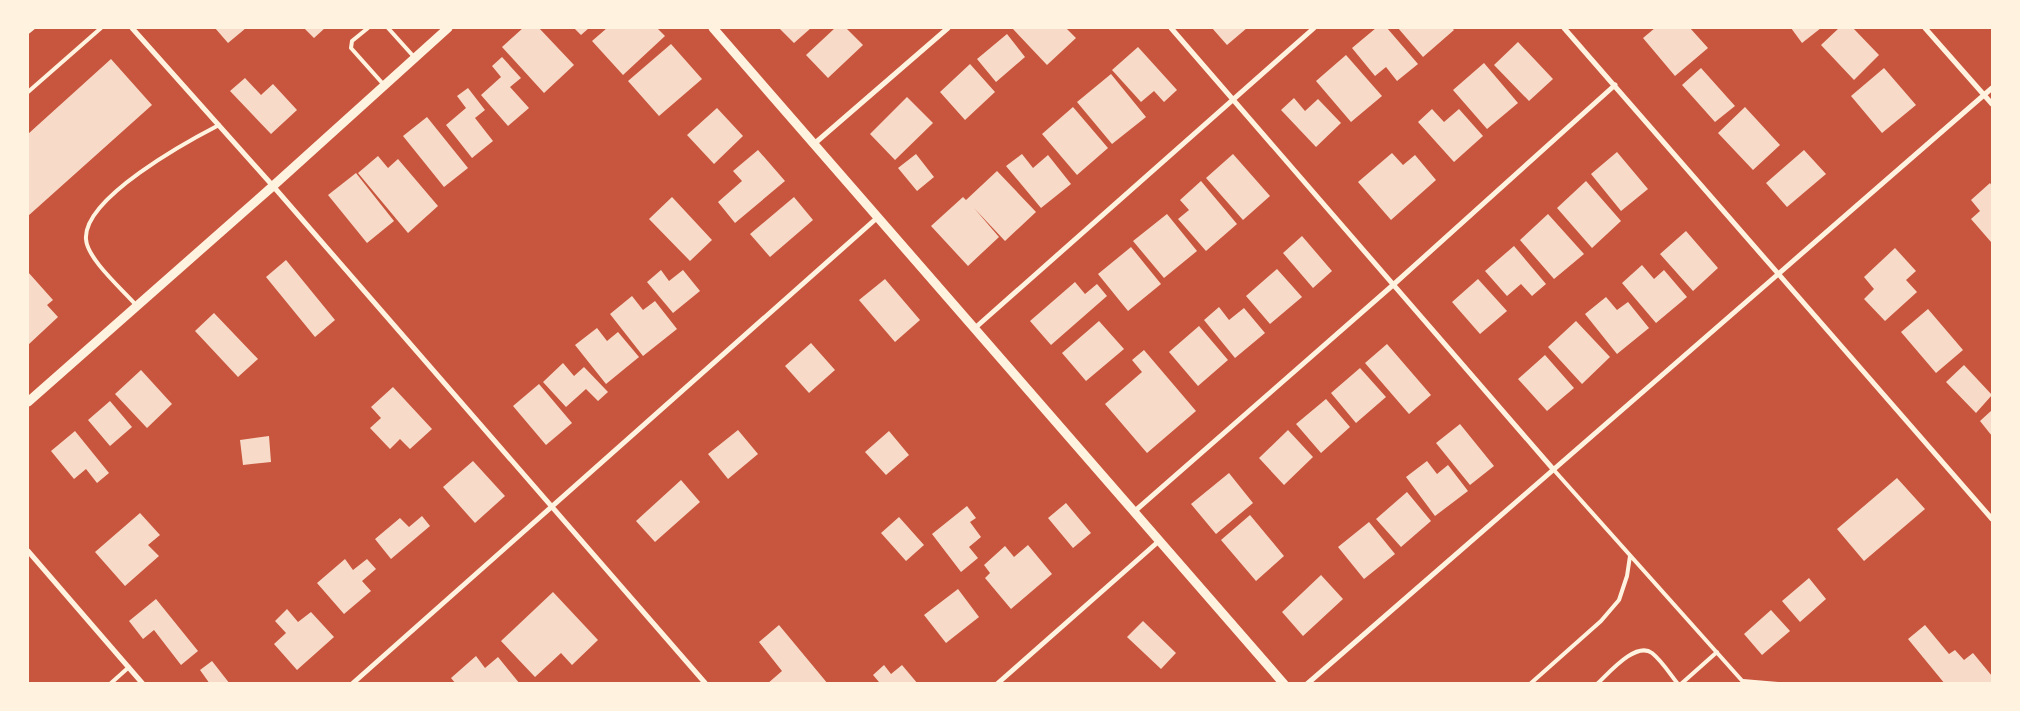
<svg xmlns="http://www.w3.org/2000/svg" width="2020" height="711" font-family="'Varela Round',sans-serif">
<rect width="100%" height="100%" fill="#c8553d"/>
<path fill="#f7dbc8" d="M215,28H246L228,43Z
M304,28H325L314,38Z
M523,28H539L574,65L544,93L502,47Z
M574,28H589L581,35Z
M607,28H657L665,36L623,75L592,41Z
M779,28H811L794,43Z
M835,28H846L863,45L828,78L806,55Z
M1012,28H1066L1076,38L1047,65Z
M1212,28H1247L1227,45Z
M1376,28H1387L1418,64L1397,81L1386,67L1375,76L1352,48Z
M1398,28H1452L1454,30L1423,57Z
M1655,28H1690L1708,48L1675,76L1643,38Z
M1791,28H1821L1802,43Z
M1839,28H1853L1879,55L1854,80L1821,45Z
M1007,34L1025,57L996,82L977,59Z
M1518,42L1553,79L1529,101L1494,65Z
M671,44L702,79L659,116L628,81Z
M1138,47L1177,90L1164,102L1154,91L1141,102L1112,70Z
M1346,55L1382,96L1351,122L1316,81Z
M502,57L521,78L510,87L529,108L508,126L481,95L501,77L492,66Z
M111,59L152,105L28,216V134Z
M1484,63L1518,103L1487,129L1453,90Z
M970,64L995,92L965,120L940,92Z
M1701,68L1735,106L1715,122L1682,85Z
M1884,68L1916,105L1882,133L1851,96Z
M1111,74L1146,117L1112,144L1077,102Z
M245,78L261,95L273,84L297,110L271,134L230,91Z
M468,88L485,110L475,118L493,141L472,158L446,125L466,108L457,96Z
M907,97L933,123L895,160L870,134Z
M1294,98L1305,111L1318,99L1341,123L1316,147L1281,110Z
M1073,107L1108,148L1077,175L1042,134Z
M1745,107L1780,145L1753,170L1718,133Z
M717,108L743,136L714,164L687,135Z
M1432,109L1444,122L1459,109L1483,136L1454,162L1418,122Z
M427,117L468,168L444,187L403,136Z
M758,150L785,181L735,223L718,202L742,181L733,171Z
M1804,150L1826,174L1787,207L1766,183Z
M1617,152L1648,189L1621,211L1591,174Z
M1392,153L1403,165L1415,155L1436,180L1391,220L1358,182Z
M916,154L934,177L917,191L898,168Z
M1022,154L1033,168L1048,155L1071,184L1041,208L1006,166Z
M1233,154L1270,196L1243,220L1206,178Z
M378,156L388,168L398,159L438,206L408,233L358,173Z
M997,171L1036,212L1005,241L974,208L999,237L968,266L931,226L963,197L966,200Z
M356,173L394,221L367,243L328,195Z
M1201,181L1237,224L1206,251L1178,219L1189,210L1180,200Z
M1586,181L1621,221L1592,248L1557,208Z
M1990,183L1992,186L1991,242L1971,219L1980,211L1971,200Z
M672,197L712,240L690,261L649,219Z
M794,197L813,220L770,257L750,234Z
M1167,214L1197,251L1164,278L1133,241Z
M1548,214L1584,254L1554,279L1520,240Z
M1686,231L1718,268L1693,291L1660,254Z
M1302,236L1332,271L1313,288L1283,253Z
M1514,246L1546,284L1532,296L1521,284L1507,296L1485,271Z
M1131,247L1161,284L1128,311L1098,274Z
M1895,248L1916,271L1906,280L1917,292L1885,321L1864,299L1874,289L1864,277Z
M286,260L335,320L315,337L266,277Z
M1642,265L1654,279L1664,270L1687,297L1656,323L1622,283Z
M1277,269L1302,297L1270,324L1246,296Z
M661,270L669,281L683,270L700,291L673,313L647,282Z
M28,272L53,300L47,305L58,317L28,345Z
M885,279L920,320L895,342L859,300Z
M1478,279L1507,311L1480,334L1452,302Z
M1075,282L1085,294L1097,284L1107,296L1051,345L1030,321Z
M632,296L643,310L655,301L677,329L643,356L610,314Z
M1606,297L1617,310L1628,302L1649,328L1617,354L1585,314Z
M1219,307L1229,320L1244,308L1265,333L1235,358L1204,320Z
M1928,309L1963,350L1936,373L1901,332Z
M214,313L258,359L238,377L195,331Z
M1099,321L1124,349L1086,381L1062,353Z
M1576,321L1610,357L1582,384L1548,347Z
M1199,326L1228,360L1198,386L1169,352Z
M597,328L607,341L618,332L639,357L606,384L575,345Z
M811,343L835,370L809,393L785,366Z
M1387,344L1431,395L1409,414L1365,363Z
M1144,350L1196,411L1147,453L1105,404L1142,372L1132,360Z
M1545,355L1574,388L1547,411L1518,379Z
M563,363L574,376L584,367L608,392L598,401L586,389L566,407L543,382Z
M1964,365L1992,395L1976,413L1946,382Z
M1360,368L1386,397L1356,423L1331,393Z
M141,370L172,404L147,428L115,394Z
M539,384L572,423L546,445L513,406Z
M393,387L432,429L410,449L400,439L390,449L370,428L381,418L371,407Z
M1326,399L1350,427L1321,453L1296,424Z
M110,401L132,427L110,446L88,420Z
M1992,410V436L1980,421Z
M1460,424L1494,466L1470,485L1436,443Z
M738,430L758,454L728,479L708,454Z
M1288,430L1313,457L1284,485L1259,458Z
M75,431L109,473L97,483L86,469L74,479L51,451Z
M889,431L909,455L886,475L865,452Z
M269,436L271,462L243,465L240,440Z
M473,461L505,496L475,523L443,487Z
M1427,461L1437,474L1448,465L1468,491L1435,516L1406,477Z
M1229,473L1253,503L1216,534L1191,504Z
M1897,478L1925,509L1864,561L1837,529Z
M681,480L700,502L655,542L636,521Z
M1407,492L1431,521L1401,547L1376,519Z
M1066,503L1091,533L1073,548L1048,518Z
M967,506L976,518L970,522L981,537L969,547L978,558L961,572L932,534Z
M140,513L160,535L148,545L159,556L125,586L95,552Z
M1250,515L1284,556L1256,581L1221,540Z
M422,516L430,526L391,559L375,539L400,518L409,527Z
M899,517L924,545L906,561L881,533Z
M1369,522L1395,554L1364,579L1338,547Z
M1028,545L1052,574L1011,609L985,578L990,573L984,565L1005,546L1014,557Z
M345,559L353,570L367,559L376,569L362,581L371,591L344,614L317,583Z
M1321,575L1343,599L1303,636L1282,612Z
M1809,578L1826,599L1800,622L1782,601Z
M958,589L979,617L946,643L924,615Z
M553,592L598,640L572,665L561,653L535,677L501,641Z
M156,599L198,651L181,665L154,630L143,639L129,621Z
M287,609L298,622L311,612L334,637L297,670L274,644L286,633L275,621Z
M1771,610L1790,631L1762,655L1744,634Z
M1143,621L1176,653L1161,669L1127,637Z
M779,625L828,684H767L782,671L759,642Z
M1925,625L1949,654L1955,650L1964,660L1973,653L1992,676V684H1945L1908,639Z
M476,656L485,668L498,657L520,684H456L451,678Z
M212,661L230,684H210L200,670Z
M884,665L891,674L902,665L918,684H876L879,682L873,675Z"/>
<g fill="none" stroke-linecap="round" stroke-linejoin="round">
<path stroke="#fff3e0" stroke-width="4" d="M368,28L352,41L351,48L384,85
M388,28L415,58
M28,32L33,28
M28,92L101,28
M136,305C123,290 87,259 86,239C83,198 188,141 219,125
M1553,469L1745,684
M1743,681L1778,684
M110,684L129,667
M1530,684L1601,621L1619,600L1627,576L1630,556
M1597,684C1609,673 1636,641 1652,653C1662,661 1670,674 1678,684
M1681,684L1717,652"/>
<path stroke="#fff3e0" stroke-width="5" d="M132,28L273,186L706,684
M1171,28L1553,469
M1564,28L1992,519
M1925,28L1992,104
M814,144L948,28
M975,328L1314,28
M1135,511L1393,285L1615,85
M28,551L143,684
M352,684L878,217
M997,684L1159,541
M1307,684L1992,88"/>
<path stroke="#fff3e0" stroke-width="9" d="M713,28L1284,684
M28,402L273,186L448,28"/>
</g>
<rect width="2020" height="711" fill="none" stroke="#fff3e0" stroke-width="58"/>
</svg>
